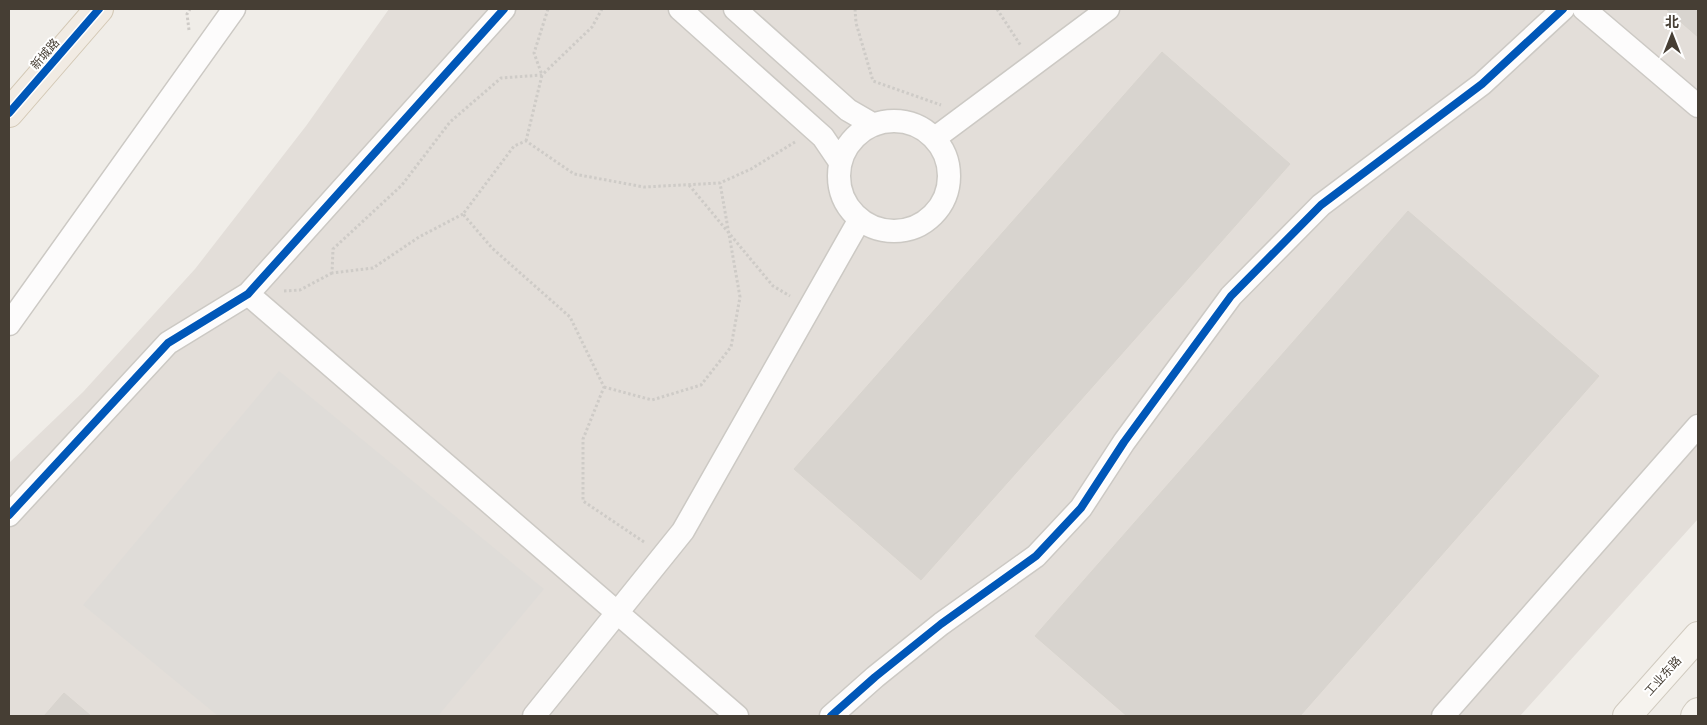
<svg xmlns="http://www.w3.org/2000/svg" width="1707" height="725" font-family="Raleway,'Noto Sans SC',sans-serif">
<rect width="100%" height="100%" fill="#f0ede8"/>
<path fill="#e3ded9" d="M389,9H1698V519L1520,716H9V463L83,392L195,269L306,126Z"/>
<path fill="#dfdcd8" d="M279,371L544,589L438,716H218L83,605Z"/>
<path fill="#d8d4cf" stroke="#d8d4ce" d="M1666,9H1698V37Z
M1162,52L1290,164L921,580L794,469Z
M1408,211L1599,376L1300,716H1127L1035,636Z
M64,693L91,716H44Z"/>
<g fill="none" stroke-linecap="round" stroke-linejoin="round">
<g stroke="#ccc9c4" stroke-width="25">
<path id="street" d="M680,9L823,137L840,162
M735,9L848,110L874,125
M1584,9L1698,106
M839 176a55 55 0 1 1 110 0a55 55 0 1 1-110 0Z
M935,138L1108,9
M248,294L737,716
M9,324L234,9
M9,515L168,343L248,294L504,9
M534,716L683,531L860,219
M831,716L875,677L941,624L1036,556L1081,508L1124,442L1231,296L1321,205L1482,84L1563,9
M1443,716L1698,426"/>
</g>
<g stroke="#d0cabf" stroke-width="30">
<path id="secondary" d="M1627,716L1698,636
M1695,716L1698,712"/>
</g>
<g stroke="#d3c8b5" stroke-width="30">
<path id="primary" d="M9,113L99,9"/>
</g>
<path stroke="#cecbc7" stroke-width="3" stroke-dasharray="2.5 2.5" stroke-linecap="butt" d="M855,9L856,23L873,81L941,105
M997,9L1021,46
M189,30L187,14L190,9
M526,141L542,75L534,53L548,9
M689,185L773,286L790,296
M463,214L419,237L373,268L332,273L333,249L402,185L450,122L501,78L542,75L592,27L602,9
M284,291L300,290L332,273
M604,387L652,400L701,385L731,347L740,297L720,183
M644,542L583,501V439L604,387L570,317L492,248L463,214L514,146L526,141L574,174L644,187L720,183L751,169L795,142"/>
<use href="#street" stroke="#fdfcfc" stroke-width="22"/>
<use href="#secondary" stroke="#f6f3ee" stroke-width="28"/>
<use href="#primary" stroke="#f1ebe3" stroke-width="28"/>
<g stroke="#fff" stroke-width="11">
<path id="cycleway" d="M9,113L99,9
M9,515L168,343L248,294L504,9
M831,716L875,677L941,624L1036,556L1081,508L1124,442L1231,296L1321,205L1482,84L1563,9"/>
</g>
<use href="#cycleway" stroke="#0057b8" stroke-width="8"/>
</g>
<g text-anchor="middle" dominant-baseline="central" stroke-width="4" stroke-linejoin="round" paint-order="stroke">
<g font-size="12" fill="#463e34" stroke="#fff">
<text transform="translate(45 54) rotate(-49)">新城路</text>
<text transform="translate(1663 676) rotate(-48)">工业东路</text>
</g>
</g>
<rect width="1707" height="725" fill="none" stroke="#463e34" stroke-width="20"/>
<g transform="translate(1672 35)" stroke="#ffffff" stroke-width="4" paint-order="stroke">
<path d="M0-4L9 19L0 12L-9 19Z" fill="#463e34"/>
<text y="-8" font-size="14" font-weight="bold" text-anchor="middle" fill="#463e34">北</text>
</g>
</svg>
